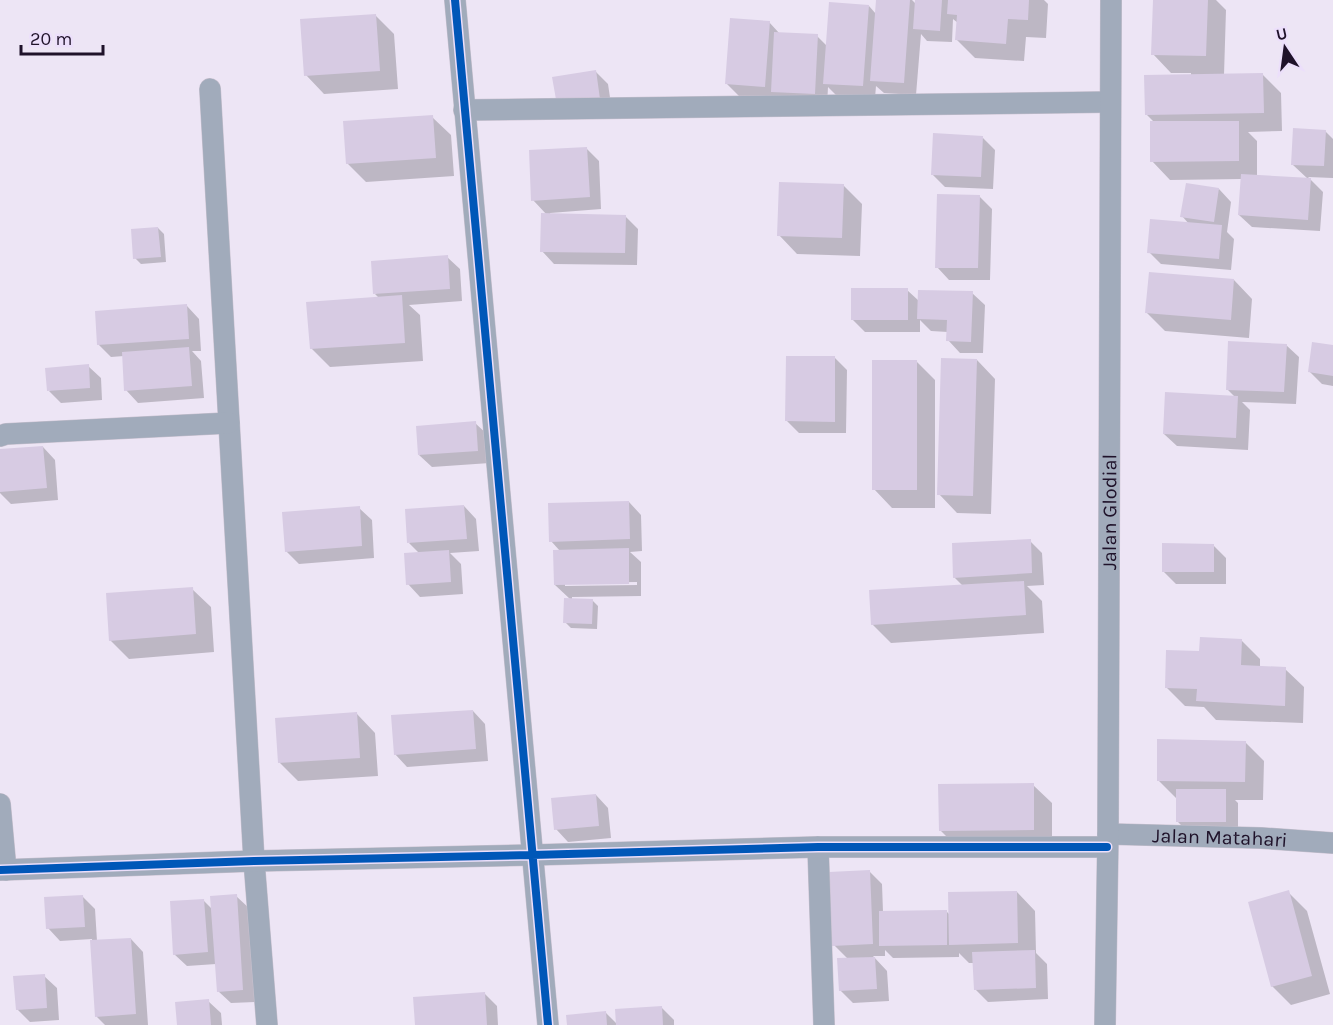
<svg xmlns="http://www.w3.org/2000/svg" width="1333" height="1025" font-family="Karla,sans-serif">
<rect width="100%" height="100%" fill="#ede5f5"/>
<path fill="#0003" fill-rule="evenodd" d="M877,0H912L917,5V0H1044L1048,4L1046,38L1026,37L1024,61L975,58L957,40L958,23L953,19L952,42L927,41L921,34L916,95L884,93L876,86L875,98L837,96L828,87L827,106L739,96L727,84L769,22L780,34L817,36L827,46L869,6L876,14Z
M1154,0H1216L1226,10L1224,75L1262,74L1281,93L1282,131L1248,132L1257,141V177L1308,179L1293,165L1325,131L1333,139V178L1308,177L1323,192L1320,231L1252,227L1239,215L1242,179L1170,180L1152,161L1155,123L1147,115L1191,76V73H1171L1153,54Z
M375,15L394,34L398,89L324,94L306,75Z
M596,72L608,84L612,111L554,78Z
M432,117L451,135L454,176L366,182L347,163Z
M983,138L995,150L993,189L945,187L932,174Z
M586,148L599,161L601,209L550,213V215L625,216L638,229L637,265L554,264L542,251L547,215L533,200Z
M843,185L862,204L860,256L797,254L779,235Z
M1219,189L1231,202L1227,232L1234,239L1231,270L1161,264L1149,252L1189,224L1182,216Z
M979,196L992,209L990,280H949L937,267Z
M158,228L164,234L166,262L141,264L135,258Z
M447,257L460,269L462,301L409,305L420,315L423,361L330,367L311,348L379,298L375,294Z
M1234,280L1252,299L1249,338L1165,331L1147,313Z
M907,290L919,301L972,293L985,305L983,353H960L948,340V332L931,331L920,320V332H865L852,319Z
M187,306L199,319L201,351H192L201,361L204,398L138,403L126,390L124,356L111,357L98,344Z
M1286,345L1299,357L1296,404L1242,402L1250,410L1248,450L1177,446L1164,434L1235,397L1227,389Z
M1333,346V386L1322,384L1309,371Z
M835,358L847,370L846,433H799L787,421Z
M977,360L995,379L991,514L957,513L939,494Z
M916,361L935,380V508H892L874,489Z
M88,366L101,378L102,400L61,403L49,391Z
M475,423L488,435L490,463L432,467L419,455Z
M43,447L55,460L58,500L11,504L0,493V450Z
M629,502L641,515L642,551L630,552L641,562V596L572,597V600H592L598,606L597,629L571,628L565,622L570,599L555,585L560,551L551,541ZM637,582V585L565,586V583Z
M464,506L476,519L479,551L450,553L461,564L463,594L420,597L408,584L420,554L409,543Z
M359,508L372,520L374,558L299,564L286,551Z
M1030,541L1042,553L1044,585L1027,586L1042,601L1044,633L891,643L872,624L963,586L954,577Z
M1213,545L1226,558V584H1176L1163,571Z
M192,589L211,607L214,652L129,659L110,640Z
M1241,640L1260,659V668L1285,669L1304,687L1303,723L1216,720L1204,707L1185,706L1166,687L1201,653Z
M473,711L485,724L488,761L407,767L395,754Z
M357,714L375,733L378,776L298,781L279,762Z
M1245,742L1264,761L1263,800H1235L1238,803V834H1190L1178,822L1177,799L1158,780Z
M1033,785L1052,803V848L959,849L940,830Z
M596,795L608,808L611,838L568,842L556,829Z
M869,871L882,884L883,912L946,911L950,915L1017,892L1035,911L1036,953L1047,964L1048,999L988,1002L975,989L974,963H969L959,953V957L893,958L885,950V956H873L887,971L889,1001L853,1003L840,990L848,959L834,945Z
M1288,892L1307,911L1330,994L1291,1005L1272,986Z
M82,896L95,909L97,941L131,939L143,952L148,1025H105L97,1017L92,939L60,941L48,928Z
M236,896L249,908L255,1002L231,1003L218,991L216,964L187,966L174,954L204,901L212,909Z
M44,976L57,988L59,1020L30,1022L17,1009Z
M484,993L497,1006L498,1025H416Z
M208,1001L221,1013L222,1025H178Z
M661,1007L674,1020V1025H568L606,1013L617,1024Z"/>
<path fill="#d7cbe3" d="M876,0H910L904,83L870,81Z
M915,0H942L940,31L913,29Z
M948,0H1029L1028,20L1008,19L1006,44L955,40L957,15L947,14Z
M1153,0H1208L1206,56L1151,55Z
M829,2L869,5L863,86L823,84Z
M376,14L380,71L304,76L300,19Z
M730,18L770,21L765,87L725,84Z
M774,32L818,34L815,94L771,92Z
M596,70L600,99L557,105L552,77Z
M1263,73L1264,113L1145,115L1144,75Z
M433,115L436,158L346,164L343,121Z
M1150,121H1239V161L1150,162Z
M1293,128L1326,130L1324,166L1291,165Z
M933,133L983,136L981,177L931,175Z
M587,147L590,197L531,201L529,150Z
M1241,174L1311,178L1308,220L1238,215Z
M779,182L844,184L842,238L777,236Z
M1186,183L1219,188L1214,222L1180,217Z
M937,194L980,195L978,268H935Z
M541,213L626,215L625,253L540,252Z
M1150,219L1222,225L1219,259L1147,253Z
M158,227L161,257L133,259L131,229Z
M448,255L450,289L373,294L371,261Z
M1149,272L1234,279L1231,320L1145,313Z
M851,288H908V320H851Z
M918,290L973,291L971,342L946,341L947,320L917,319Z
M402,295L405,343L310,349L306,302Z
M187,304L189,339L97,345L95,311Z
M1228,341L1287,344L1284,392L1226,390Z
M1312,342L1333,345V376L1308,372Z
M189,347L192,386L124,391L122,352Z
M786,356H835V422L785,421Z
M941,358L977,359L973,496L937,495Z
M872,360H917V490H872Z
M89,364L90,388L47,391L45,368Z
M1165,392L1238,396L1236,438L1163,434Z
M476,421L478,451L418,455L416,426Z
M43,446L47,488L0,492V449Z
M629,501L630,539L549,542L548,503Z
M464,505L467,539L407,543L405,509Z
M360,506L362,546L285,552L282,512Z
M1031,539L1032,573L953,578L952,543Z
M1162,543L1214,544V572H1162Z
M629,548V584L554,585L553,550Z
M449,550L451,582L406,585L404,553Z
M1024,581L1026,615L871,625L869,590Z
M193,587L196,634L109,641L106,593Z
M564,598L593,599L592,624L563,623Z
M1200,637L1242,639L1241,665L1286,667L1285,706L1196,701L1197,689L1165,688L1166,650L1199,651Z
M473,710L476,749L394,755L391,715Z
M357,712L360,758L278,763L275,718Z
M1157,739L1246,741L1245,782L1157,781Z
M1034,783V830L939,831L938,784Z
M1176,789H1226V822H1176Z
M596,794L599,826L554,830L551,798Z
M870,870L873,944L832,946L829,872Z
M1289,890L1312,976L1271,987L1248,902Z
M1017,891L1018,943L949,945L948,892Z
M237,894L243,990L217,992L210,896Z
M83,895L85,927L46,929L44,897Z
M204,899L208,952L173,955L170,901Z
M947,910V945L879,946V911Z
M131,938L136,1014L95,1017L90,940Z
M1035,950L1036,988L974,990L972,952Z
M875,957L877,989L839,991L837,958Z
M45,974L47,1008L16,1010L13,976Z
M485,992L487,1025H415L413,997Z
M209,999L211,1025H177L175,1002Z
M662,1006L663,1025H616L615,1009Z
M606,1011L607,1025H567L566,1015Z"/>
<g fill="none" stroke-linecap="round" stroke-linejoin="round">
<g stroke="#c8c1cf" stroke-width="22">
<g id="minor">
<path d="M455,0L548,1025"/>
<path d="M210,89L254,861L267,1025"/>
<path d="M464,110L1110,102"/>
<path d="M0,436L6,434L229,423"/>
<path d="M0,804L6,870"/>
<path id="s1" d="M1108,834L1261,838L1333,843"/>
<path d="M818,847L824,1025"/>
<path d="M0,870L254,861L532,855L818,847H1107"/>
<path id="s2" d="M1105,1025L1108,834L1111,0"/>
</g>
</g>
<use href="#minor" stroke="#a1abbb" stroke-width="21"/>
<g stroke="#ecdffb" stroke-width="11">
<path id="cycleway" d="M455,0L548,1025
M0,870L254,861L532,855L818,847H1107"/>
</g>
<use href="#cycleway" stroke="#0057b8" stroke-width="8"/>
</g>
<g text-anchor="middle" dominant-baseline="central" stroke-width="4.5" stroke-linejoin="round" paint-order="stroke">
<g font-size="20" fill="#1f122a" stroke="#ecdffb">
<text stroke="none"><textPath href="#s2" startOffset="513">Jalan Glodial</textPath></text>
<text stroke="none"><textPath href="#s1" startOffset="112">Jalan Matahari</textPath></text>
</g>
</g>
<g transform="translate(1285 48) rotate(347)" stroke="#ecdffb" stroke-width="4.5" paint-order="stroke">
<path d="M0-4.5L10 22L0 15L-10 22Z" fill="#1f122a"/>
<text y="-9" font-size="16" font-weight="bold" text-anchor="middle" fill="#1f122a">U</text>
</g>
<path d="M21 45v9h82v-9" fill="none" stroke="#1f122a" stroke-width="3"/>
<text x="30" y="45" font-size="18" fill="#1f122a" stroke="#ecdffb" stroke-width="4.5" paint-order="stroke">20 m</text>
</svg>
